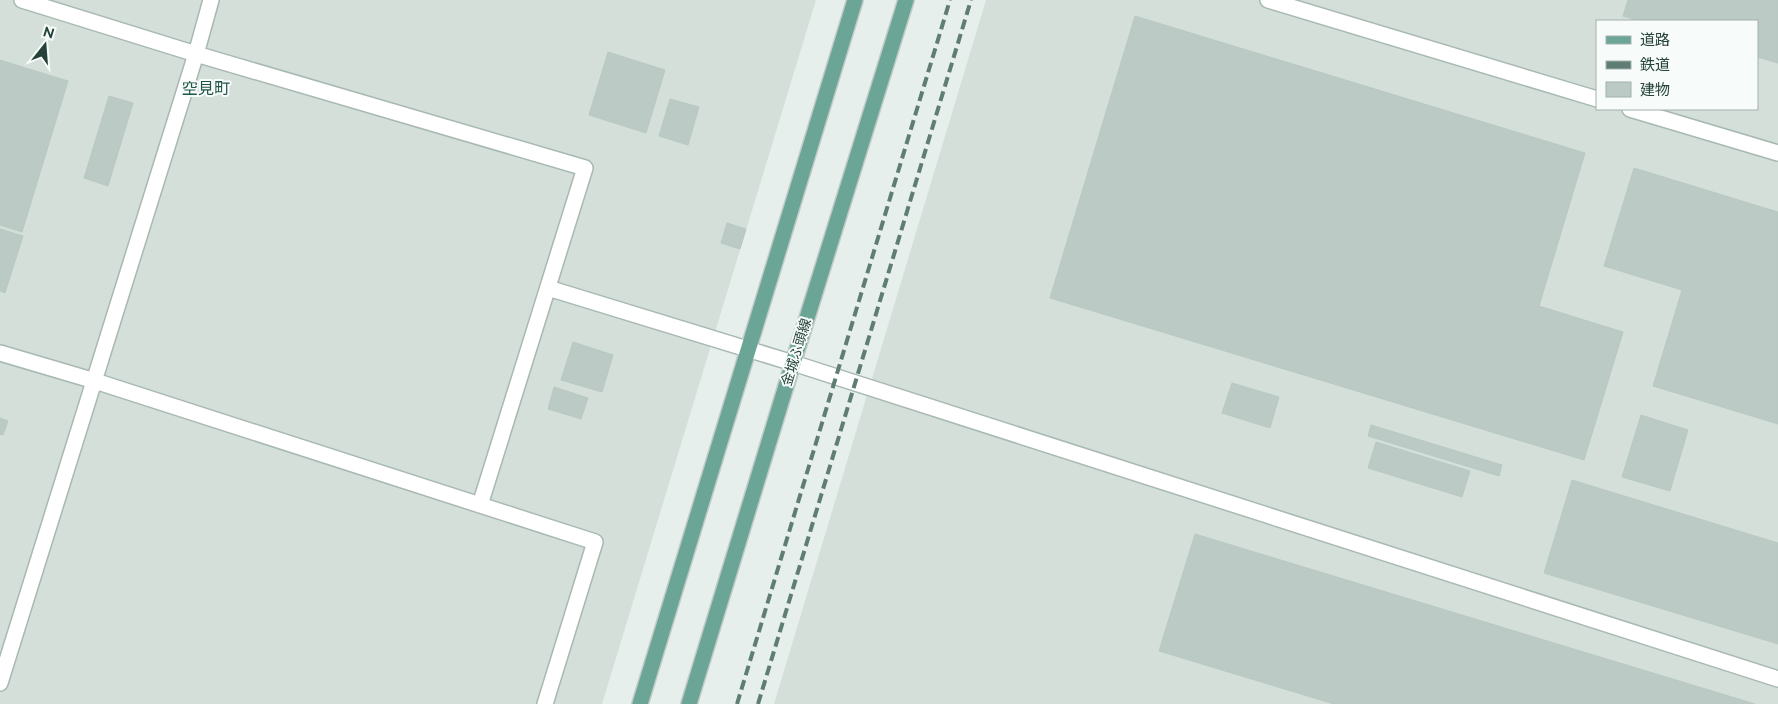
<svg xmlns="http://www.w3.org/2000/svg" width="1778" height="704" font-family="Raleway,'Noto Sans JP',sans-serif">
<rect width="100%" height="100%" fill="#e6efeb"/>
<path fill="#d4dfda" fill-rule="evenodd" d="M0,0H816L602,704H0Z
M986,0H1778V704H774ZM1597,21H1757V109H1597Z"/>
<path fill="#bbcac4" stroke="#b8c9c2" d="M1628,0H1778V63L1757,57V21H1640L1623,16Z
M1135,16L1585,153L1539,306L1623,332L1584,460L1050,298Z
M608,52L665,70L646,133L589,115Z
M0,60L68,81L22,232L0,225Z
M109,96L133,103L108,186L84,178Z
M670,99L699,107L688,145L659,136Z
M1634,168L1778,212V424L1653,386L1682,290L1604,266Z
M727,223L746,229L740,249L721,243Z
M0,229L23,236L5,293L0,291Z
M573,342L613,355L602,392L561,380Z
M1232,383L1279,397L1270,428L1222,413Z
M554,387L588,398L581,419L548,409Z
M1641,415L1688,430L1670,491L1622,477Z
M0,418L8,421L3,435L0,434Z
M1371,425L1502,465L1499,476L1368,436Z
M1376,442L1470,471L1462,497L1368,468Z
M1572,480L1778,543V644L1544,573Z
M1195,534L1755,704H1334L1159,651Z"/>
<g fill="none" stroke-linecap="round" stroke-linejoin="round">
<g stroke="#a8b8b2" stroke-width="18">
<path id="minor" d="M22,0L196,54L585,168L480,505
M1268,0L1597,99
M1630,109L1778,153
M548,288L793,363L1778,679
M0,353L95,381L595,542L545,704
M0,683L196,54L211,0"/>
</g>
<g stroke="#c2cac8" stroke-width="18">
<path id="major" d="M640,704L855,0
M689,704L793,363L906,0"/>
</g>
<use href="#minor" stroke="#fff" stroke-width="15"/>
<use href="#major" stroke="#6aa596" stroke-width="15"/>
<path stroke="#5f7d75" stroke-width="4" stroke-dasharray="10 5" stroke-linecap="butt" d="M737,704L950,0
M758,704L971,0"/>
</g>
<g text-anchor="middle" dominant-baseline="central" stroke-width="4" stroke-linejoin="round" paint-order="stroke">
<g font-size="14" fill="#24423a" stroke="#f7fbf9">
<text transform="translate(796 352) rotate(-73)">金城ふ頭線</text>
</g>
<g font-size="16" fill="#1f5548" stroke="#f7fbf9">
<text x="206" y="88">空見町</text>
</g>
</g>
<rect x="1596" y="20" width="162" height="90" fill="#f7fbf9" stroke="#a3b1ad"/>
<rect x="1606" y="36" width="25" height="8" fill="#6aa596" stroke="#a3b1ad"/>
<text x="1640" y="45" font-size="15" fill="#24423a">道路</text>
<rect x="1606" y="61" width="25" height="8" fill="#5f7d75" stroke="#a3b1ad"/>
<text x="1640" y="70" font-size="15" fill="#24423a">鉄道</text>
<rect x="1606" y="82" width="25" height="15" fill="#bbcac4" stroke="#a3b1ad"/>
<text x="1640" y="95" font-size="15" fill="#24423a">建物</text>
<g transform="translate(45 45) rotate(17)" stroke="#f7fbf9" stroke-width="4" paint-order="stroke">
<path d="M0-4L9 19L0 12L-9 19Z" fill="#24423a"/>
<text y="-8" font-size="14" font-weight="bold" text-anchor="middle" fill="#24423a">N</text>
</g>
</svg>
